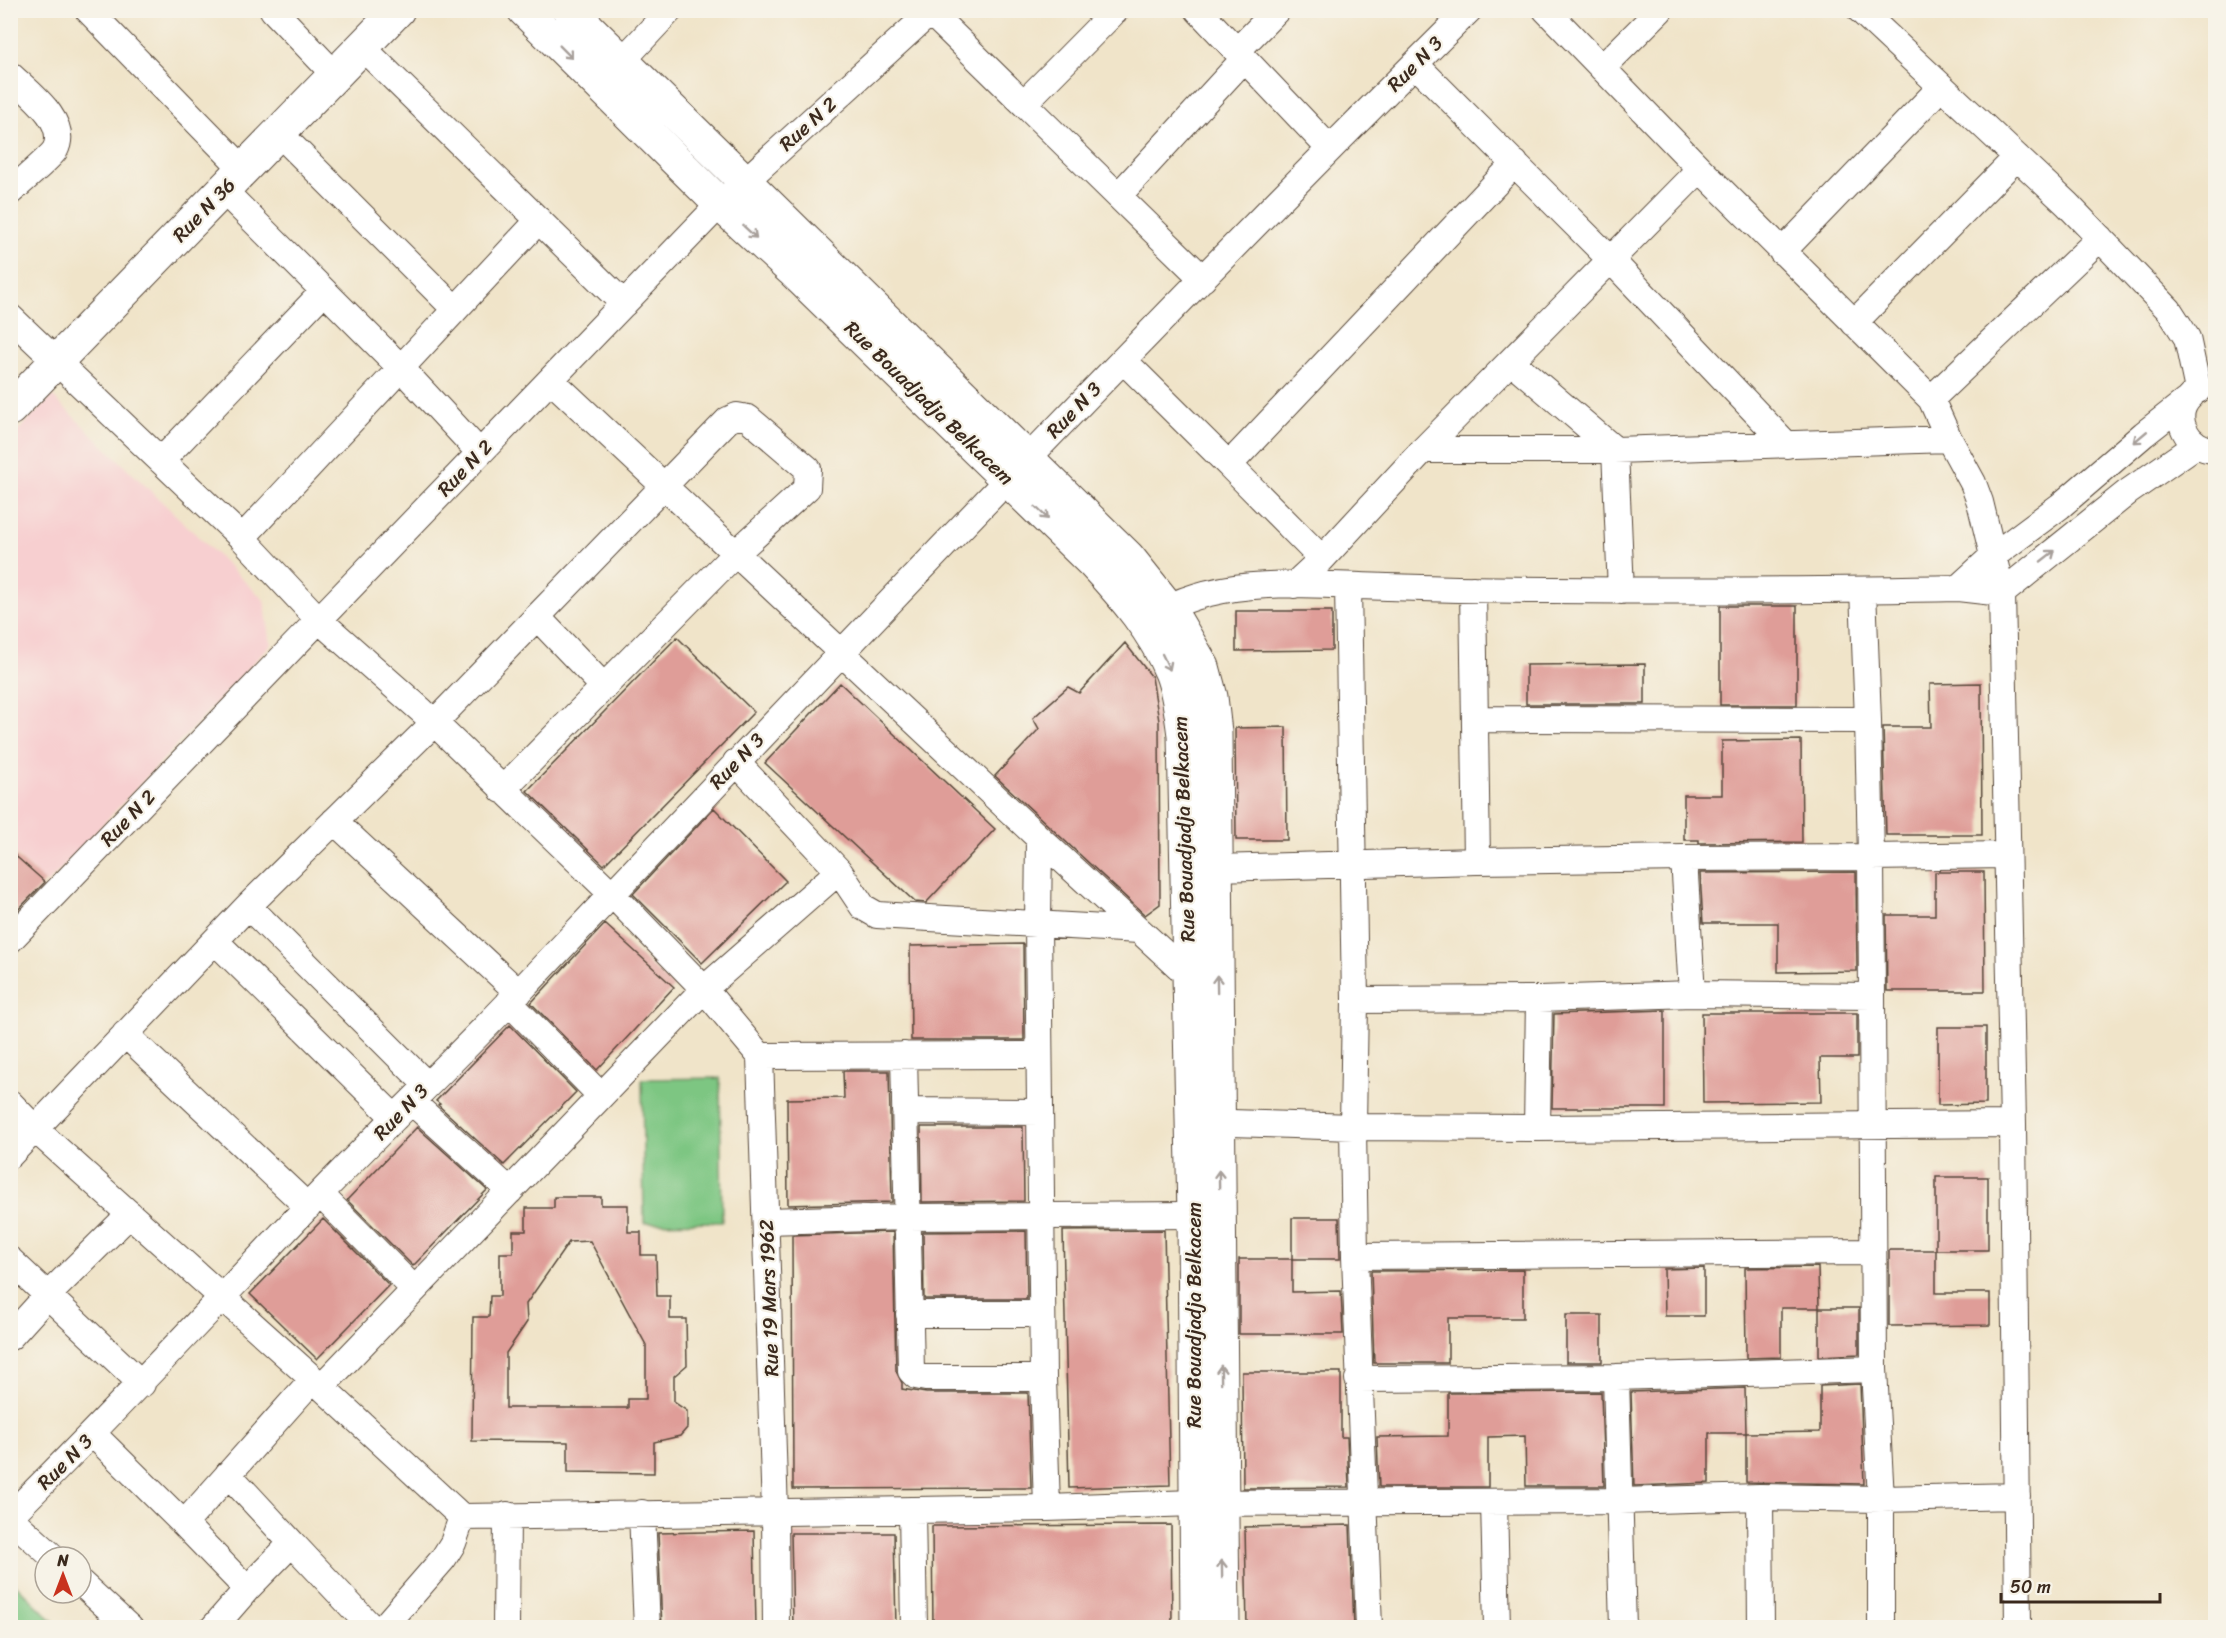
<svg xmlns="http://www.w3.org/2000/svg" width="2226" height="1638" font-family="Sriracha,sans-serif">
<rect width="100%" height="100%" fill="#f7f3e8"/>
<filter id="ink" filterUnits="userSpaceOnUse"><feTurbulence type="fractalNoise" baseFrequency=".0167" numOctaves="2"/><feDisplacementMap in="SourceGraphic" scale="12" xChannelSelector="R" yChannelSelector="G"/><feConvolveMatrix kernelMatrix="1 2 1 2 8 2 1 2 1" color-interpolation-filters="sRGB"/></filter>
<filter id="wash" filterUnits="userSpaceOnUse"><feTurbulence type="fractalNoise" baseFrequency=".008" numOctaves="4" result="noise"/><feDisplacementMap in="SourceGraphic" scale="24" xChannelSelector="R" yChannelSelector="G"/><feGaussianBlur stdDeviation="1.35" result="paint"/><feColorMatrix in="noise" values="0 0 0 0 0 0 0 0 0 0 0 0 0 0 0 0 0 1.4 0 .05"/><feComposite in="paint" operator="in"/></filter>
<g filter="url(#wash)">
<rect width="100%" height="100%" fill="#f0e4c9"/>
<path fill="#f7cfd0" d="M52,396L264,600L271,644L47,884L11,850L10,439Z"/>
<path fill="#7dc682" stroke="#5c7850" stroke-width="1.5" d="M720,1078L722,1222L644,1223L642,1079Z
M10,1579L55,1623L51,1627H11Z"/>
<g id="blocks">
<path fill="#df9d98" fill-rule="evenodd" d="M1720,606H1797V705H1720Z
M1236,611H1332V650L1236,651Z
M677,637L754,712L604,865L527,791Z
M1125,643L1152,677L1159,721L1160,904L1145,915L995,776L1039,729L1033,718L1068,687L1079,693Z
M1645,664V704H1526V665Z
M840,683L995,829L926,903L915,902L765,763Z
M1981,683L1982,835H1886L1883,727H1931L1930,684Z
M1286,727L1287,840H1236L1235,728Z
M1801,740L1802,842L1699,843V840H1684V795H1722V741Z
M714,808L786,881L702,963L633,894Z
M10,851L45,882L10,918Z
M1856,872L1857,971L1778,972V923H1703L1700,873Z
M1935,872H1984L1985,991H1887L1886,915H1935Z
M605,924L674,987L597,1070L531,1003Z
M1023,944L1024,1040H911L910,946Z
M1665,1010V1108H1552L1554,1014Z
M1702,1013H1857V1058H1820L1821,1102L1703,1103Z
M510,1025L576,1092L504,1165L438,1105L440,1104L436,1101Z
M1938,1027H1986V1104L1938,1105Z
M843,1071H889L892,1202L788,1205L787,1099L844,1098Z
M417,1127L487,1190L413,1266L347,1200Z
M921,1127H1023L1024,1201L922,1202Z
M1936,1177H1988V1250H1936Z
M554,1197H601V1205H628V1232H641V1255H656L657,1296H670V1319H686L687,1365L674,1376V1402L687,1411V1428L680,1436L654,1442V1473L568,1472V1442L472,1441L473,1317H489L490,1296H500V1253H513V1231H526V1208H554ZM590,1241L646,1345V1399H628V1408H506V1353L527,1322L526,1304L569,1242Z
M1292,1218H1339L1340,1259H1292Z
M323,1219L389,1285L317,1359L250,1294Z
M1164,1230L1170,1485L1069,1488L1063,1231Z
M1026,1231L1027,1299H924L923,1232Z
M893,1232L896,1371L902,1383V1389L926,1393H1028L1031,1488L793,1489L792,1235Z
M1889,1250H1936V1293H1990V1325L1889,1326Z
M1239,1259H1292V1292L1341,1291L1343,1334H1239Z
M1818,1267L1819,1308H1781V1357L1746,1358L1745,1268Z
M1704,1268V1316H1665L1664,1269Z
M1523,1270V1318H1448V1363H1374L1371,1271Z
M1819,1308H1859V1354L1819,1356Z
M1566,1315H1602V1362H1566Z
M1242,1372H1341V1437H1347L1349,1487L1243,1488Z
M1860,1384L1864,1484L1746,1482V1433L1820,1432V1386Z
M1745,1388L1746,1433H1709V1483L1634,1486L1631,1392Z
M1601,1392L1604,1486H1526L1525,1436L1488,1437V1487H1379L1377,1437L1448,1436V1393Z
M1171,1525L1172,1626L933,1627L932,1526Z
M1350,1525L1354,1628H1247L1245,1527Z
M754,1531L756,1628H662L658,1533Z
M791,1533H894L896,1628H793Z"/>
</g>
</g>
<g filter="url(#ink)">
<use href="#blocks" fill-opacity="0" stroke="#564638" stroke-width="1.5"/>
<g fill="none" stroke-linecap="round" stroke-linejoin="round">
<g stroke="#564638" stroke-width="28">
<path id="street" d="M88,10L243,169
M273,10L335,75
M928,10L1203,279
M1198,10L1330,149
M1546,10L1700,169L1931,399L1949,439L1973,483L1980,502L2002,593L2013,1124L2018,1628
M1860,10L2067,204L2169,310L2187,338L2198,390
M362,47L624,304
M1237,51L1277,10
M622,61L670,10
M1415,64L1611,260L1787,445
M1602,68L1660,10
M10,75C28,92 70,122 55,150C49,159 20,183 10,192
M1024,103L1116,10
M279,133L455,309
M223,190L400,367L480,453
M1118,196L1244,59
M1782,252L1941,87
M10,317L242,538L319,620L422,711L612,894L704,989L760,1056L775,1513L776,1628
M1854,323L2017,157
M1123,360L1229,465L1515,163
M1511,361L1615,450L1621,591
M551,380L1039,838L1189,976
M2191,396C2169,416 2188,451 2216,450
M1931,399L2100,238
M1423,450L1700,169
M161,461L324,291
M1229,465L1322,559
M242,538L539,220
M1294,585L1322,559L1423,450H1615L1949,439
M1348,586L1355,1000L1353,1127L1355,1256L1369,1628
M1958,588L1993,556L2060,506L2144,434L2186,401
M1473,589L1477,861
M1863,590L1868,720
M1153,616C1219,574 1312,585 1387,587C1442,589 1496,590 1550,590C1686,591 1822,591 1958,588L2002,593L2128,492L2196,445
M537,617L604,687
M1476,719L1868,720L1871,857L2006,855
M736,762L839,871L863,907L877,915L1139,930
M334,821L519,993
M1039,838L1038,924L1043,1378
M1684,858L1871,857L1872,996L1692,994
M1216,868L1477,861L1684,858L1692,994L1539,999L1355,1000
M248,906L427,1085
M10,940L720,204L933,10
M215,941L395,1118
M1872,996L1874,1369L1881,1499V1628
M509,1002L601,1096
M125,1034L308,1207
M904,1055L911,1371L916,1376L926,1378H1043L1047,1508
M760,1056L1039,1055
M412,1102L510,1191
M10,1103L35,1129L313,1379L462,1517L1047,1508L1194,1503L1620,1501L1760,1497L1881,1499L2017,1496
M905,1111L1039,1112
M1200,1122L1353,1127L1537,1128L2013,1124
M1537,1128L1539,999
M10,1155L248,906L434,723L728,420L737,416L748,418L808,469L807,488L735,554L502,790
M320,1194L414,1289
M766,1221L907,1217L1194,1215
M1355,1256L1873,1252
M10,1260L142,1384
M909,1314H1041
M10,1337L48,1295L130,1214
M1616,1377L1623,1628
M1358,1379L1616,1377L1874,1369
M321,1387L704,989L839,871
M93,1434L184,1524
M228,1474L292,1543
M1760,1497L1761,1628
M1494,1502L1497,1628
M912,1510L914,1628
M642,1513L647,1628
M10,1516C115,1412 215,1304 317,1197C385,1126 457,1058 524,987C836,658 1147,329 1469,10
M10,1518L53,1557
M81,1583L130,1628
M247,1589L292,1543L372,1628
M213,1628L247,1589L184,1524L313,1379
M383,1628L443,1559L453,1543L462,1517
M506,1628L507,1515"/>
</g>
<g stroke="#564638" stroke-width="35">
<path id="secondary" d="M524,10L720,204L792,270L1094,564C1124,596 1154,631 1171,672C1179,692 1181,714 1184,735L1194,1215L1197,1628
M570,10L1128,557L1168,607L1203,667L1211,697L1215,732L1223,1628
M10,409L398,10"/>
</g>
<use href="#street" stroke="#fff" stroke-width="26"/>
<use href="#secondary" stroke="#fff" stroke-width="33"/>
</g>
<defs><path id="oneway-shaft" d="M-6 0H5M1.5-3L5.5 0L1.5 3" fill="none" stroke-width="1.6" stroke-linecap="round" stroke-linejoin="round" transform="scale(1.5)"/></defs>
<g stroke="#a79f9a">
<use href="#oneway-shaft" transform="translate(566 52) rotate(45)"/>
<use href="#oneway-shaft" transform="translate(750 232) rotate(43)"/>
<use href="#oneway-shaft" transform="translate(2140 437) rotate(140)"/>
<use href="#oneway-shaft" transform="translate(1042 513) rotate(44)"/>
<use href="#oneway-shaft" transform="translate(2048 556) rotate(-38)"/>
<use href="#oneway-shaft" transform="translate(1166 662) rotate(64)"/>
<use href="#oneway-shaft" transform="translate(1217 984) rotate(-91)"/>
<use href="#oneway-shaft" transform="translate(1219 1179) rotate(-91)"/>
<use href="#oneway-shaft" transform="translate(1221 1374) rotate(-91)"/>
<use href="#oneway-shaft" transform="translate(1222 1569) rotate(-91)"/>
</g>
</g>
<g text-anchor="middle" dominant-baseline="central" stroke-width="4.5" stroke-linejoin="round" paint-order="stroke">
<g font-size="20" fill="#3b2a1e" stroke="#f7f3e8">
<text transform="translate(1415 64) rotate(-45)">Rue N 3</text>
<text transform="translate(808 124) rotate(-42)">Rue N 2</text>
<text transform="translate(204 210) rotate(-46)">Rue N 36</text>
<text transform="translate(929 403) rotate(44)">Rue Bouadjadja Belkacem</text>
<text transform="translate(1074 410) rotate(-46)">Rue N 3</text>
<text transform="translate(465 468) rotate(-46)">Rue N 2</text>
<text transform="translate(737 761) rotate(-46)">Rue N 3</text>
<text transform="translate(128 818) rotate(-46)">Rue N 2</text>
<text transform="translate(1184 829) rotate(-92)">Rue Bouadjadja Belkacem</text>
<text transform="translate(401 1112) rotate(-46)">Rue N 3</text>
<text transform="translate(769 1298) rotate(-92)">Rue 19 Mars 1962</text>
<text transform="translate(1194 1315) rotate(-90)">Rue Bouadjadja Belkacem</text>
<text transform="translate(65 1462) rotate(-45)">Rue N 3</text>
</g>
</g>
<rect width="2226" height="1638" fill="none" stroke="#f7f3e8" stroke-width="36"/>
<g transform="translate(63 1575)"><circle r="28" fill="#f7f3e8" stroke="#aca397" stroke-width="1.5"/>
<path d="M0-4.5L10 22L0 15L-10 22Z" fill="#c8321e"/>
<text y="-9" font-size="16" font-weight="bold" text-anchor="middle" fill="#3b2a1e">N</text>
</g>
<path d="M2001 1593v9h159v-9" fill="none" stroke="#3b2a1e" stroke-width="3"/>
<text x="2010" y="1593" font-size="18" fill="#3b2a1e" stroke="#f7f3e8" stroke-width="4.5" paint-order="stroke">50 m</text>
</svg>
